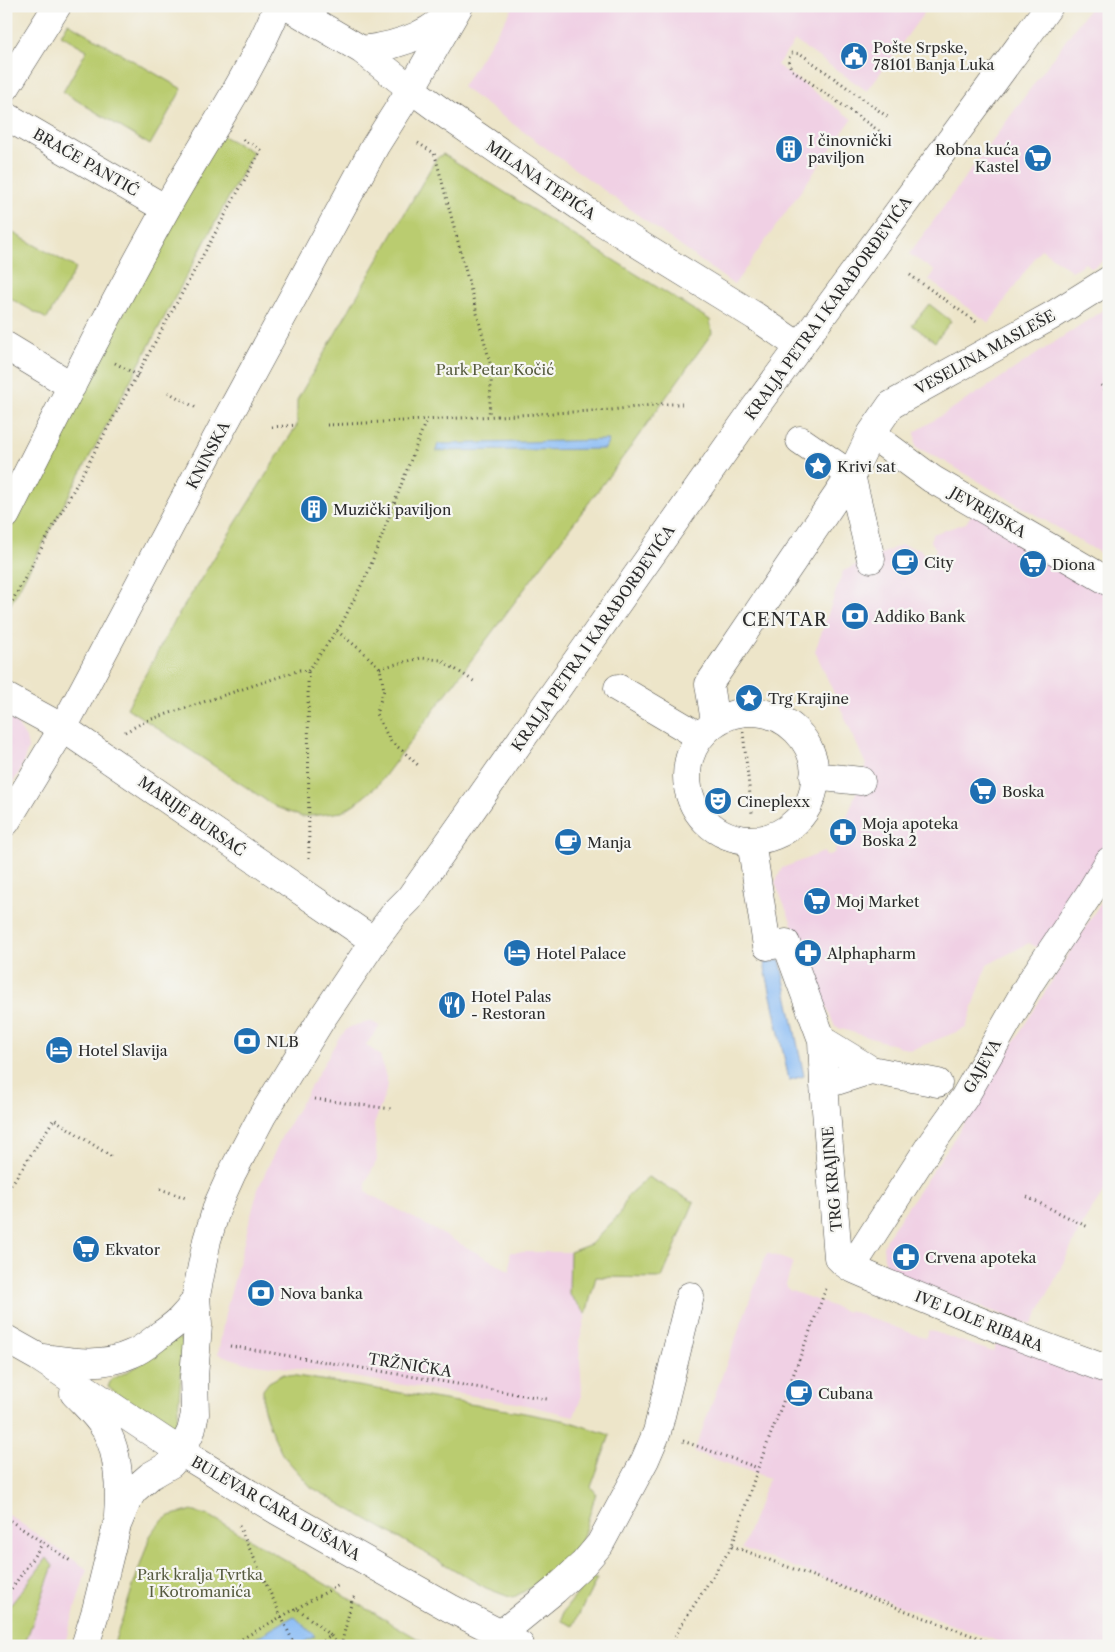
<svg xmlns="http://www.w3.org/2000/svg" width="1115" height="1652" font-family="'Libre Caslon Text',serif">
<rect width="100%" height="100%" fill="#f6f6f2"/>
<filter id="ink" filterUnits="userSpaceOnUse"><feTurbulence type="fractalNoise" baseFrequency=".02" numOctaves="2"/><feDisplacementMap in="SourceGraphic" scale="10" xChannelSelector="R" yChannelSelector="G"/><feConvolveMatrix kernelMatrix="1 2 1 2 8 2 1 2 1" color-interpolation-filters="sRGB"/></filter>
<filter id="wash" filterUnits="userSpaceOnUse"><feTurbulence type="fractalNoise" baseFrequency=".0096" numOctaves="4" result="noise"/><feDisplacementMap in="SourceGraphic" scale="20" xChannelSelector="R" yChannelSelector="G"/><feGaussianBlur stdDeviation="1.12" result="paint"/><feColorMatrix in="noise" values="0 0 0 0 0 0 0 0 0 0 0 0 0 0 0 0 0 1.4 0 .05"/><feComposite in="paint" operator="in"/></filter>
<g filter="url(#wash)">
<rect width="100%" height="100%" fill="#ede5c9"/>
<path fill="#f0d0e4" d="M514,6H929L867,91L795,41L777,65L852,119L734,285L462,87Z
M1091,6H1109V257L1092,268L1085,263L1072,271L1041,249L989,323L929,280L935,271L909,254Z
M1109,306V558L944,461L916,447L915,432L987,387Z
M977,506L1109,582V855L1045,952L1029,943L987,965L966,1028L911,1050L835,1027L775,883L782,868L824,852L826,856L834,853L866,765L815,651L843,571L901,545L920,549L930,561L936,549L930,540L933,534L966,523Z
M6,714L17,724L26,738L28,748L21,769L6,794Z
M1109,889V1184L1085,1220L1032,1325L961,1300L894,1272L886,1264L884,1258L883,1246L886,1239L950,1145Z
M365,1022H372L380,1026L366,1045L380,1055L388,1085L374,1125L377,1160L366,1182V1192L510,1271V1252H570L569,1294L586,1314L579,1345L582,1390L580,1401L574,1416L517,1403L315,1371L246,1363L218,1354L225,1314L258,1189L281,1138L338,1039L348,1028Z
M767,1253L793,1262L786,1285L789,1290L848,1312V1310L925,1338L929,1330L993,1352L1002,1330L1109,1370V1646H1010L742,1548L769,1478L694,1452Z
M6,1513L87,1569L64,1646H6Z"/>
<path fill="#bacc6f" stroke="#727c4d" d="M68,23L182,89L150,145L63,92L87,50L61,35Z
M219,134L253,152L9,607L6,605V531Z
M443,154L710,320L712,333L629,449L378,785L359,801L342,812L302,817L276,807L127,708L174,622L297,425V400L436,159Z
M6,229L76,268L47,319L6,296Z
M929,304L951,321L935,342L912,325Z
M648,1177L694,1202L662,1278L596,1277L586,1314L569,1294L570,1252L591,1244L620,1214L627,1196Z
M176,1338L183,1340V1355L176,1432L170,1435L108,1387L111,1380L138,1366Z
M284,1374L519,1412L567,1421L610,1435L591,1487L596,1493L579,1550L570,1560L544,1577L534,1586L512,1598L486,1588L311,1487L282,1454L270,1428L263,1406V1390L269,1382Z
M191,1511L210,1516L234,1530L430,1646H113L150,1536C164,1516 168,1515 191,1511Z
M47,1558L53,1566L24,1646H6V1611Z
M590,1578L597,1579L573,1626L562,1621L563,1612Z"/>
<path fill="#86baf5" stroke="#587290" d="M609,440L605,449L436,451L438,444Z
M780,960L804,1076L789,1080L764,963Z
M294,1616L315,1636L297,1646H242Z"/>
</g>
<g filter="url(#ink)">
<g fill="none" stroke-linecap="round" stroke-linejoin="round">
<g stroke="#484743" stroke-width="29">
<path id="minor" d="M287,6L362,50L411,89L445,114L601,221L755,316L800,347
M362,50C396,46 434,35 455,6
M6,87L57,6
M6,116L166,209
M6,346L72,386
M871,434L932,479L1109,582
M800,440L851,475L871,559
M6,515C58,412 110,309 166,209C204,141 249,78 278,6
M618,688L699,736
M6,697L63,728L374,941
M687 776a64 64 0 1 1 128 0a64 64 0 1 1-128 0Z
M715,722L709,684L851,475L871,434L891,405L1053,315L1109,280
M814,776L861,781
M751,841L767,946L786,943L822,1040L824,1085L838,1257L844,1263L851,1268C936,1305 1022,1339 1109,1370
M822,1040L871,1070
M824,1085L871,1070L938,1083
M851,1268L929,1147L964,1098L1029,984L1090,893L1109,861
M520,1645L501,1634L555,1590L584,1563L600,1544L645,1460L657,1432L690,1296"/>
</g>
<g stroke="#484743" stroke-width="29">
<path id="major" d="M6,822L63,728L222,428L375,146L411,89L459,6
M6,1339L38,1357L181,1452L278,1511L450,1608L501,1634L511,1646
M44,1358C73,1362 103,1367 131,1354C142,1350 151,1342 160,1335C175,1325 186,1316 195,1300
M74,1393C85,1405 97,1415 105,1429C119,1452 120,1489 118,1516
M85,1646L96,1610L117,1525L128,1499L134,1490L150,1476L171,1464L181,1452L191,1431L195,1414L194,1377L198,1325L196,1296L207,1240L218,1204L232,1173L262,1116L321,1020L374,941L395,913L409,899L754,409L1049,6"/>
</g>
<path stroke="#484743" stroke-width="3" stroke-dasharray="1 4" stroke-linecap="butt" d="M879,131L791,69L788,59L792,53L801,54L889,118
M418,143L434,153L436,159L492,370L489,416
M994,147L996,149
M977,170L980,172
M910,275L979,324
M115,363L141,377
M1101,385L1109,394
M168,392L198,409
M327,425L611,410L662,404H682
M272,427L297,425
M6,606L9,607L261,150L240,138
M337,631L362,651L380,668L384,690L376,714L391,742L403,751L420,767
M380,668L421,658L441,660L475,682
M308,671L341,625L368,572L426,420
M125,732L146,721L300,670L308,671L309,860
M743,732L752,813
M315,1099L392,1109
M160,1189L186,1198
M6,1193L54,1119L112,1157
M1027,1197L1088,1227
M230,1346L547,1399
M683,1441L758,1468
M6,1518L72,1562
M239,1526L295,1646
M732,1546L1000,1646
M6,1597L43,1543
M297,1608L339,1585
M331,1636L339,1646
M229,1646L297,1608L331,1636L315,1646
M341,1646L352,1600L355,1596
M671,1646L680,1627L732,1546L758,1468L827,1286"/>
<use href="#minor" stroke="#fff" stroke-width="28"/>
<use href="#major" stroke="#fff" stroke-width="28"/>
</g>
</g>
<defs>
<g id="civic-disc" transform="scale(1.4375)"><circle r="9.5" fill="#1f6fb2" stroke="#f6f6f2"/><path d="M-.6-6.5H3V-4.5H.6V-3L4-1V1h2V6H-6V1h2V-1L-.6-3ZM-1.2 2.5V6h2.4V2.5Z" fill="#fff"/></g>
<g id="building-disc" transform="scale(1.4375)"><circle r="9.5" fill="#1f6fb2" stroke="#f6f6f2"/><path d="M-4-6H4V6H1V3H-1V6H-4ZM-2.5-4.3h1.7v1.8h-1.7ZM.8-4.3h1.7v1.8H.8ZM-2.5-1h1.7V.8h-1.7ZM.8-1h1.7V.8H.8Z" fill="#fff"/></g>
<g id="supermarket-disc" transform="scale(1.4375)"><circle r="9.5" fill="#1f6fb2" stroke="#f6f6f2"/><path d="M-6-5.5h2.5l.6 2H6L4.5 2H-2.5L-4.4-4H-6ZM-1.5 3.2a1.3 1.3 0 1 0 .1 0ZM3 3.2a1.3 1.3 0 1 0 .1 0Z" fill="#fff"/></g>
<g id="sight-disc" transform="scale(1.4375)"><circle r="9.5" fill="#1f6fb2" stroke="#f6f6f2"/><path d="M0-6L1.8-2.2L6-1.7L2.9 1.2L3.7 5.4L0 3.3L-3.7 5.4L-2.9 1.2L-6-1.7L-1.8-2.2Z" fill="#fff"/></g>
<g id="cafe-disc" transform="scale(1.4375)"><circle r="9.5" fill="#1f6fb2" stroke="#f6f6f2"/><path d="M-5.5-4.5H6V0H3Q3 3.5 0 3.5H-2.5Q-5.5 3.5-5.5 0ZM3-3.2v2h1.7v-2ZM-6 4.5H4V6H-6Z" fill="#fff"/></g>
<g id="bank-disc" transform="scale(1.4375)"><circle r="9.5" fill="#1f6fb2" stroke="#f6f6f2"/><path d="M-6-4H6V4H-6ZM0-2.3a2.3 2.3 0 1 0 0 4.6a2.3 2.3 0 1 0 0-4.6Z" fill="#fff"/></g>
<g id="theatre-disc" transform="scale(1.4375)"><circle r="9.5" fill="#1f6fb2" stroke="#f6f6f2"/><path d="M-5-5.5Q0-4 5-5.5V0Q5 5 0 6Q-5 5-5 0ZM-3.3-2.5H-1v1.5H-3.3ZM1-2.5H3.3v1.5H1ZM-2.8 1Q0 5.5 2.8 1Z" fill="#fff"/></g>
<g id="pharmacy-disc" transform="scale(1.4375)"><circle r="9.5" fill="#1f6fb2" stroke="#f6f6f2"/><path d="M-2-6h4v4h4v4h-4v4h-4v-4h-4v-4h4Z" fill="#fff"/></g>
<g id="hotel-disc" transform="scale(1.4375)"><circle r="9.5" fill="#1f6fb2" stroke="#f6f6f2"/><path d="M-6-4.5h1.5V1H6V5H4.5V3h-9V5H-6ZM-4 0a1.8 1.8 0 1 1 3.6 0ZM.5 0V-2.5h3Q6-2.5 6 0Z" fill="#fff"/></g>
<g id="restaurant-disc" transform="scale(1.4375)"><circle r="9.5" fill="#1f6fb2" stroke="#f6f6f2"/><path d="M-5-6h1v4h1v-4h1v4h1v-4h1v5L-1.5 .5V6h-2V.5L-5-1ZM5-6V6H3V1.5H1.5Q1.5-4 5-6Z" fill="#fff"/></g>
</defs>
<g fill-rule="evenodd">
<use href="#civic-disc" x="854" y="56"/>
<use href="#building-disc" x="789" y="149"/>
<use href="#supermarket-disc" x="1038" y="158"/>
<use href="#sight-disc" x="818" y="466"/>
<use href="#building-disc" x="314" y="509"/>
<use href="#cafe-disc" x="905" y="562"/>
<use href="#supermarket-disc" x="1033" y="564"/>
<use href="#bank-disc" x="855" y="616"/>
<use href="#sight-disc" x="749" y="698"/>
<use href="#supermarket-disc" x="983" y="791"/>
<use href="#theatre-disc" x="718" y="801"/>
<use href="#pharmacy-disc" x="843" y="832"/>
<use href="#cafe-disc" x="568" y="842"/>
<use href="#supermarket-disc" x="817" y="901"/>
<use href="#hotel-disc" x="517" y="953"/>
<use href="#pharmacy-disc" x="808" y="953"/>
<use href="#restaurant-disc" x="452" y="1005"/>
<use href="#bank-disc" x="247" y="1041"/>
<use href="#hotel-disc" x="59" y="1050"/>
<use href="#supermarket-disc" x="86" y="1249"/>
<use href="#pharmacy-disc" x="906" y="1257"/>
<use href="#bank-disc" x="261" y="1293"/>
<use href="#cafe-disc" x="799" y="1393"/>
</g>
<g text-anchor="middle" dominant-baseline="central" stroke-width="4.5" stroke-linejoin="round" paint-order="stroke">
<g font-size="15" fill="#2b2b2b" stroke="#f6f6f2" text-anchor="start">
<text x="873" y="47">Pošte Srpske,<tspan x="873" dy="17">78101 Banja Luka</tspan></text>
<text x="808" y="140">I činovnički<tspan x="808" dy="17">paviljon</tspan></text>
<text x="1019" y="149" text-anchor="end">Robna kuća<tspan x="1019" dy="17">Kastel</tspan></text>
<text x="837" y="466">Krivi sat</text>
<text x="333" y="509">Muzički paviljon</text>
<text x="924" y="562">City</text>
<text x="1052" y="564">Diona</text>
<text x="874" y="616">Addiko Bank</text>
<text x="768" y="698">Trg Krajine</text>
<text x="1002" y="791">Boska</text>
<text x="737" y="801">Cineplexx</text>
<text x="862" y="823">Moja apoteka<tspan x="862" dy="17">Boska 2</tspan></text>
<text x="587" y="842">Manja</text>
<text x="836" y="901">Moj Market</text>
<text x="536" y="953">Hotel Palace</text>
<text x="827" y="953">Alphapharm</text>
<text x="471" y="996">Hotel Palas<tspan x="471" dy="17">- Restoran</tspan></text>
<text x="266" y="1041">NLB</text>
<text x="78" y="1050">Hotel Slavija</text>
<text x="105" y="1249">Ekvator</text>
<text x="925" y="1257">Crvena apoteka</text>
<text x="280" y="1293">Nova banka</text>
<text x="818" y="1393">Cubana</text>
</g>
<g font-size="15" fill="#2b2b2b" stroke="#f6f6f2">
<text transform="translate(86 162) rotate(30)">BRAĆE PANTIĆ</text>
<text transform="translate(541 180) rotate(34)">MILANA TEPIĆA</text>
<text transform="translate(828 308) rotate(-54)">KRALJA PETRA I KARAĐORĐEVIĆA</text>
<text transform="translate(985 352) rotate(-29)">VESELINA MASLEŠE</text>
<text transform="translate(208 455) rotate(-62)">KNINSKA</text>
<text transform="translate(988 512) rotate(30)">JEVREJSKA</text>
<text transform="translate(593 638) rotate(-55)">KRALJA PETRA I KARAĐORĐEVIĆA</text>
<text transform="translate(192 816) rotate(35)">MARIJE BURSAĆ</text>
<text transform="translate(982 1066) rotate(-60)">GAJEVA</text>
<text transform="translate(832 1179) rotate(-95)">TRG KRAJINE</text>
<text transform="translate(979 1321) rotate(22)">IVE LOLE RIBARA</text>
<text transform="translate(410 1365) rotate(9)">TRŽNIČKA</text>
<text transform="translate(276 1508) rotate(30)">BULEVAR CARA DUŠANA</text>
</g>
<g font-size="15" fill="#565b3f" stroke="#f6f6f2">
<text x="495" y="369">Park Petar Kočić</text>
<text x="200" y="1574">Park kralja Tvrtka<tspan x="200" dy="17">I Kotromanića</tspan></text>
</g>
<g font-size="18" letter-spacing="1" fill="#2b2b2b" stroke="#f6f6f2">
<text x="785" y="620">CENTAR</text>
</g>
</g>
<rect width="1115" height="1652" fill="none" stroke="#f6f6f2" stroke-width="25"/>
</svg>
